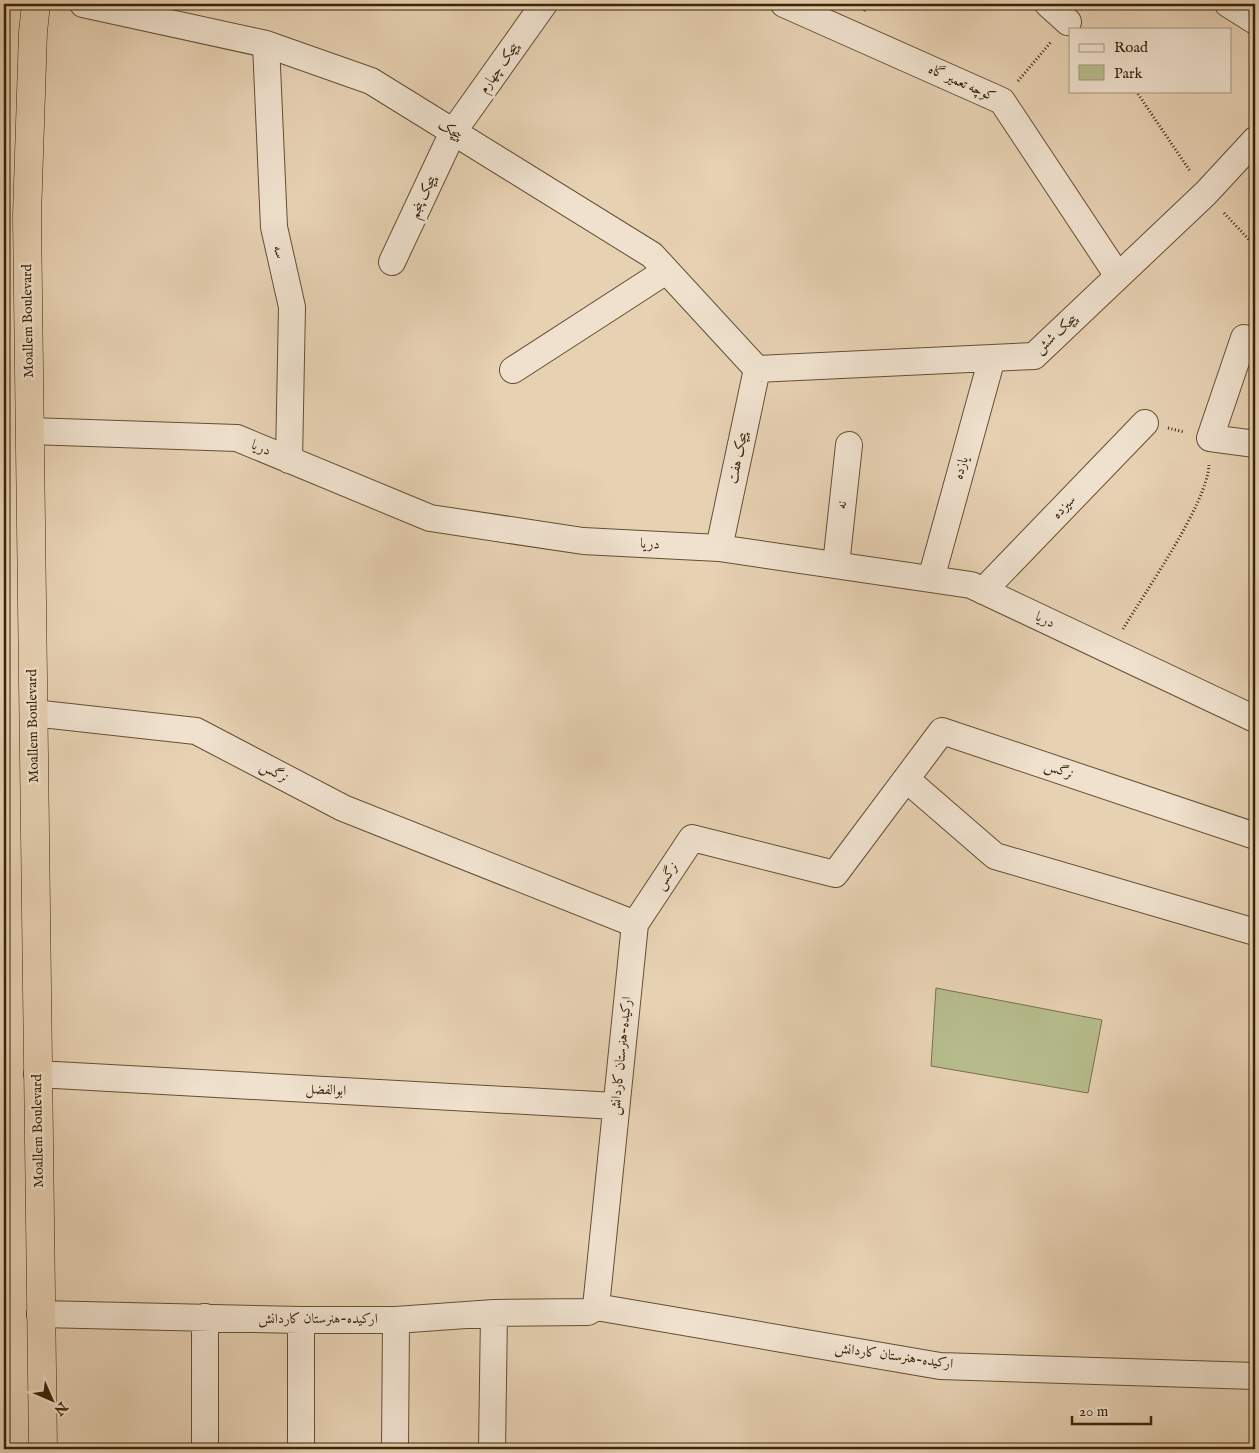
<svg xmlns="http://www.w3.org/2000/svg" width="1259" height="1453" font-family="'IM FELL English',Amiri,serif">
<rect width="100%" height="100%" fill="#e7d1b3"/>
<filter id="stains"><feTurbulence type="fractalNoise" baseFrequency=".004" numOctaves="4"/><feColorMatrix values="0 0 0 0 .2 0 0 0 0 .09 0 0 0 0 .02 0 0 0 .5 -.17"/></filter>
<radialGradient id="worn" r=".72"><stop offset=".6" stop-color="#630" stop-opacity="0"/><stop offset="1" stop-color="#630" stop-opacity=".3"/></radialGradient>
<path fill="#b6bc8c" stroke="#78704a" d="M936,988L1102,1020L1088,1093L931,1066Z"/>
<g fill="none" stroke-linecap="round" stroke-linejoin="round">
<g stroke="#644f32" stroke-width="28">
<path id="minor" d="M83,4L266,44L371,81L652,255L757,369
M784,4L1002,101L1118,276
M1048,4L1068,22
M1228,4L1255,21
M266,44L274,227L292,307L289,460
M392,262L453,132L544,4
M1244,338L1210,438L1255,444
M757,369L1034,356L1206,193L1255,140
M513,370L666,271
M30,431L237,438L430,518L583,541L719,548L971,585L1255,719
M719,548L757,369
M836,565L849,445
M931,579L992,358
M983,591L1145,423
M33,713L196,731L343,808L635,924L692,838L835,874L942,731L1255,836
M906,779L995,856L1255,932
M37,1074L615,1106
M596,1307L940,1366L1255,1376
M40,1314L301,1320H396L494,1313L588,1312L596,1307L635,924
M205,1317V1449
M301,1449V1320
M395,1449L396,1320
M492,1449L494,1313"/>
</g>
<g stroke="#392407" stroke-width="29">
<path id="trunk" d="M36,4L33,32L27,216L43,1449"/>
</g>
<path stroke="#392407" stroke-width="3" stroke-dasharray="1 2.5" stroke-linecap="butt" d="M864,11L868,4
M1018,81L1051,42
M1136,91L1190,171
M1224,213L1255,246
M1168,428L1184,432
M1123,629C1145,592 1207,504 1209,465"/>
<use href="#minor" stroke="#efe1ce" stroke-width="26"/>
<use href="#trunk" stroke="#e7d1b3" stroke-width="28"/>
</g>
<g text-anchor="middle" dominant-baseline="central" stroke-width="5" stroke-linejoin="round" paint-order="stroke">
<g font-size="14" fill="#392407" stroke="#efe1ce">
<text transform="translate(499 68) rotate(-55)">پیچک چهارم</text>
<text transform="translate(962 83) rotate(24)">کوچه تعمیر گاه</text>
<text transform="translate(450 130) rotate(32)">پیچک</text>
<text transform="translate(423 197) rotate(-65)">پیچک پنجم</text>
<text transform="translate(279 252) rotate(77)">سه</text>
<text transform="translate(28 321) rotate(-91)">Moallem Boulevard</text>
<text transform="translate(1056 334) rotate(-42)">پیچک شش</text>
<text transform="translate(261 448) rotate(22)">دریا</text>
<text transform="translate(738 458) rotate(-78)">پیچک هفت</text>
<text transform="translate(961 468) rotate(-74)">یازده</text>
<text transform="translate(842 505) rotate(-84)">نه</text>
<text transform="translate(1064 507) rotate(-46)">سیزده</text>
<text transform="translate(650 544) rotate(3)">دریا</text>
<text transform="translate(1045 620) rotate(25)">دریا</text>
<text transform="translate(33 726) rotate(-91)">Moallem Boulevard</text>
<text transform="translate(1059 770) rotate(19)">نرگس</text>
<text transform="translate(274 772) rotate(27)">نرگس</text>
<text transform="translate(667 876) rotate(-57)">نرگس</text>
<text transform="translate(621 1056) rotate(-84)">ارکیده-هنرستان کاردانش</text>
<text transform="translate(326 1090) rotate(3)">ابوالفضل</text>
<text transform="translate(38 1131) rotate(-91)">Moallem Boulevard</text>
<text x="318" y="1319">ارکیده-هنرستان کاردانش</text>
<text transform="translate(894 1356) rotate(8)">ارکیده-هنرستان کاردانش</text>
</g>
</g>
<rect width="1259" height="1453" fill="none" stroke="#e7d1b3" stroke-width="20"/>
<rect x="5" y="5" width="1249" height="1443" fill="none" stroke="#392407" stroke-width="2.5"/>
<rect x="10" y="10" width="1239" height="1433" fill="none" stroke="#392407"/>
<rect x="1069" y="28" width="162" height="65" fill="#efe1ce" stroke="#a6957e"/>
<rect x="1079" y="44" width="25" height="8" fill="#efe1ce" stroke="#a6957e"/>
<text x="1114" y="52" font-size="15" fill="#392407">Road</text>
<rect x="1079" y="65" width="25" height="15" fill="#b6bc8c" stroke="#a6957e"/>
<text x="1114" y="78" font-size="15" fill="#392407">Park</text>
<g transform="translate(52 1400) rotate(135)" stroke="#efe1ce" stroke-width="4" paint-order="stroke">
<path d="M0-4L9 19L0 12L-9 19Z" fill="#392407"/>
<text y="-8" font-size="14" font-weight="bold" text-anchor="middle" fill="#392407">N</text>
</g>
<path d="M1072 1416v8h79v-8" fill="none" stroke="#392407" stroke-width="2.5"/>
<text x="1079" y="1416" font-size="15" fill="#392407" stroke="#efe1ce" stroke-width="4" paint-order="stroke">20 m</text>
<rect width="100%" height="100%" filter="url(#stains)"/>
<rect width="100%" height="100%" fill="url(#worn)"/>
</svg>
